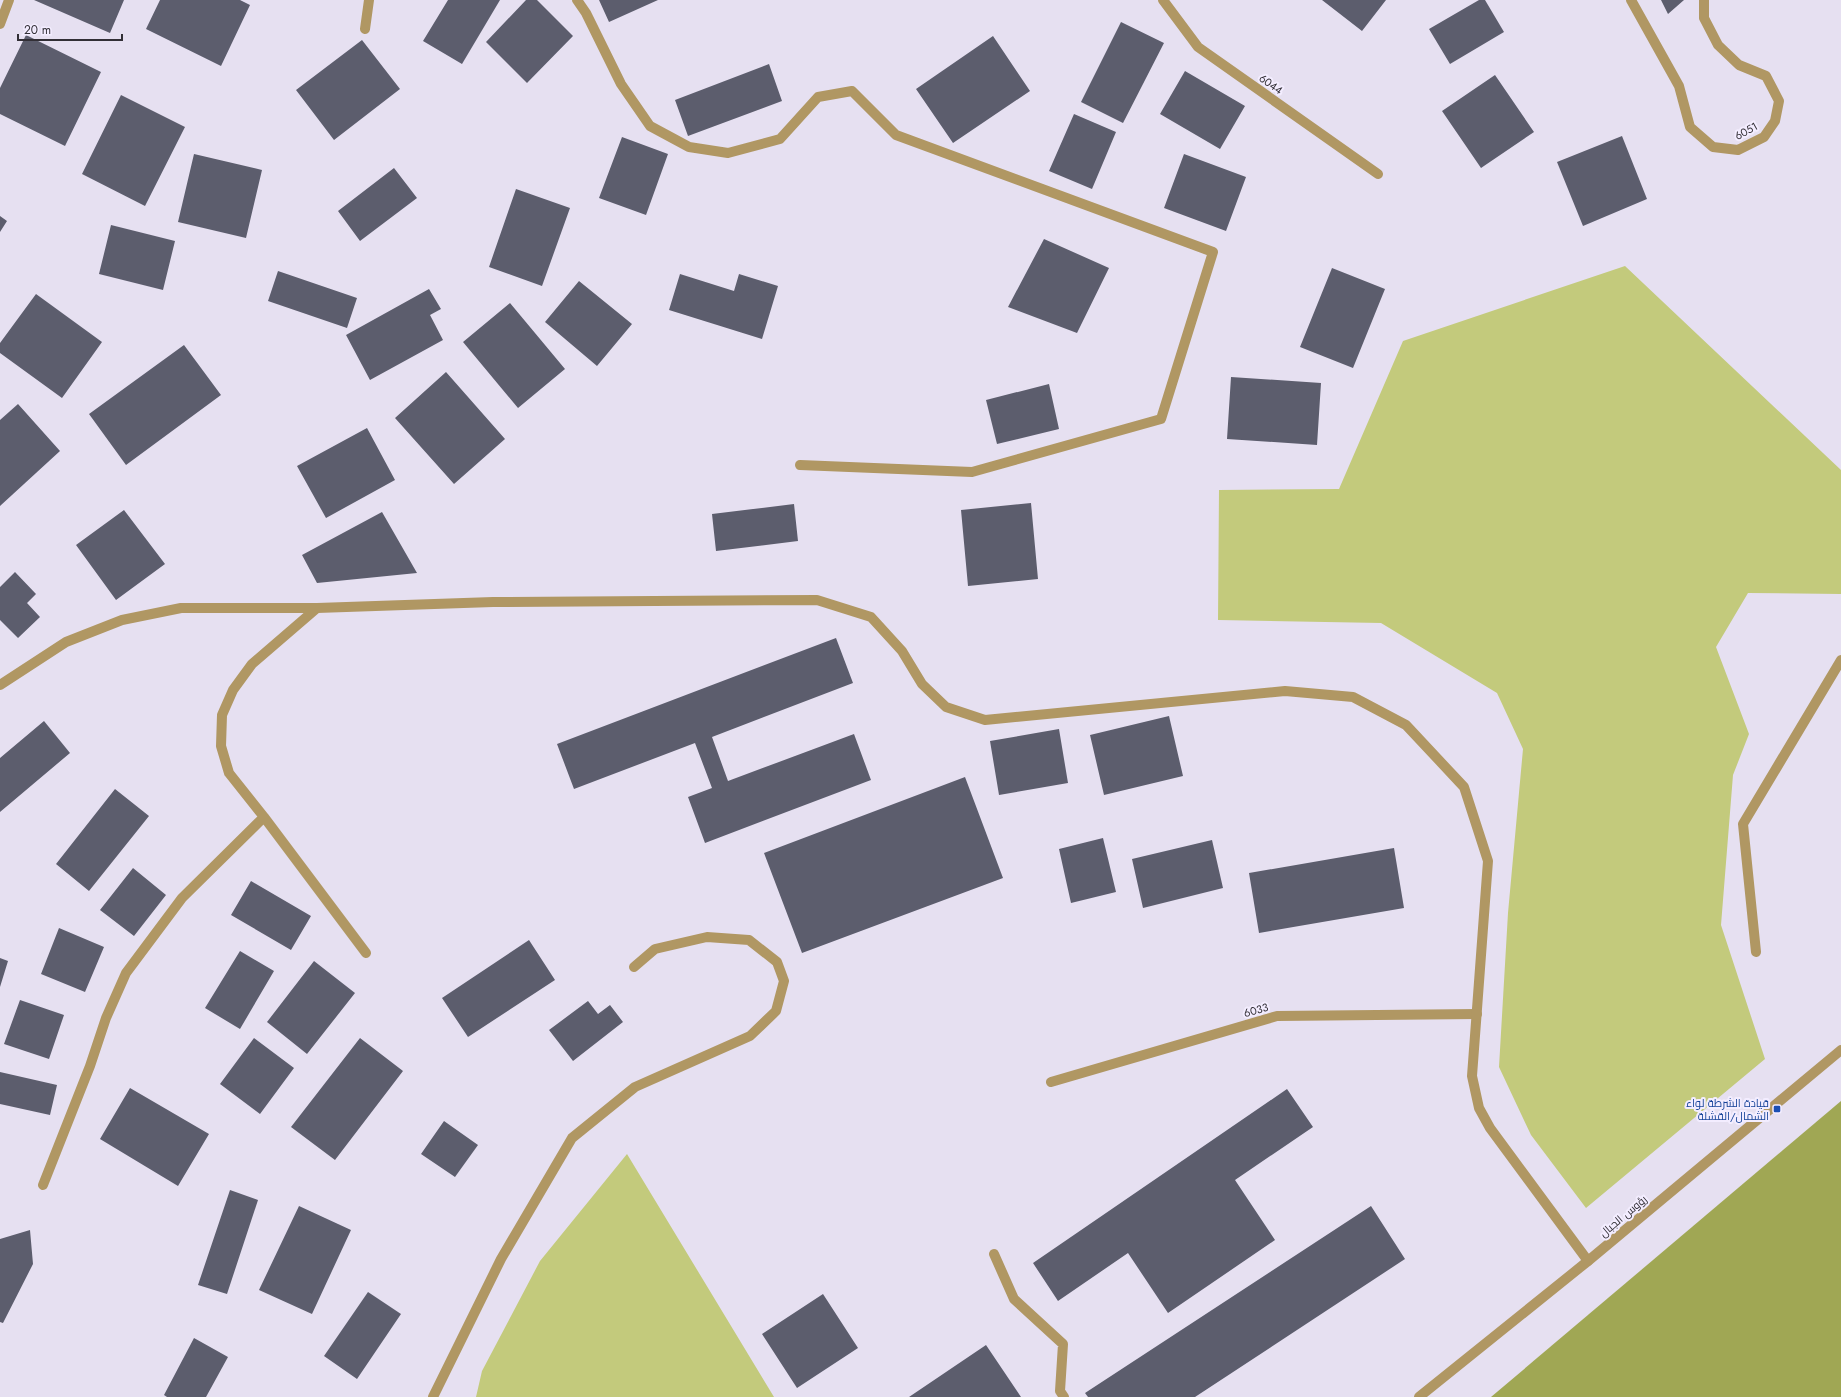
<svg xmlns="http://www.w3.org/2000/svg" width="1841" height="1397" font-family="Jost,Cairo,sans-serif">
<rect width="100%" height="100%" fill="#e6e0f1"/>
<path fill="#c3ca7c" d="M1625,266L1841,470V594L1748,593L1716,647L1749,734L1733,775L1721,925L1765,1059L1586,1208L1531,1135L1499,1067L1508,913L1523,749L1497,693L1381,623L1218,620L1219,490L1339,489L1403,341Z
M627,1154L774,1397H476L482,1371L540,1261Z"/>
<path fill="#a0a754" d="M1841,1101V1397H1491Z"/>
<path fill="#5c5d6d" d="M34,0H124L110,33Z
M160,0H240L250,5L221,66L146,29Z
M448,0H500L462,64L423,41Z
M526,0H537L573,36L527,83L486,42Z
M599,0H658L609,22Z
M1322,0H1386L1362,31Z
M1479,0H1485L1504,32L1450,64L1429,29Z
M1661,0H1684L1668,14Z
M1121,22L1164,43L1123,123L1081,102Z
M26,35L101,72L65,146L0,114V88Z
M993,36L1030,91L953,143L916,89Z
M362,40L400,89L334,140L296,90Z
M769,64L782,101L688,136L675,100Z
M1185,71L1245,106L1220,149L1160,114Z
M1495,75L1534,132L1481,168L1442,111Z
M121,95L185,127L145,206L82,174Z
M1074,114L1116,132L1092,189L1049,171Z
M1622,136L1647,199L1583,226L1557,162Z
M622,137L668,154L646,215L599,198Z
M194,154L262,170L246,238L178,222Z
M1184,154L1246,177L1226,231L1164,208Z
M394,168L417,198L360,241L338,211Z
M516,189L570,208L542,286L489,267Z
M0,216L7,221L0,232Z
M111,225L175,241L163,290L99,274Z
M1044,239L1109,268L1077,333L1008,307Z
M1332,268L1385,289L1353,368L1300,347Z
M278,271L357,298L347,328L268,301Z
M680,274L734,291L739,274L778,286L762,339L669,310Z
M579,281L632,324L597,366L545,322Z
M429,289L441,309L430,315L443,340L370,380L346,335Z
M36,294L102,342L62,398L0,353V343Z
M510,303L565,369L518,408L463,342Z
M184,345L221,395L126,465L89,414Z
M446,372L505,439L454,484L395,418Z
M1231,377L1321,383L1317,445L1227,439Z
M1049,384L1059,429L997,444L986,400Z
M18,404L60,451L0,506V420Z
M367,428L395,480L326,518L297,466Z
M1031,503L1038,579L968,586L961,510Z
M794,504L798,541L716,551L712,514Z
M124,510L165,564L116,600L76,545Z
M382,512L417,573L317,583L302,555Z
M15,572L36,594L27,603L40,617L18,638L0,620V587Z
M836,638L853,683L712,737L728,781L854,734L871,780L705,843L688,797L712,788L695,743L574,789L557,744Z
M1169,716L1183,776L1104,795L1090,735Z
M44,721L70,753L0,812V758Z
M1059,729L1068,783L999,795L990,741Z
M965,777L1003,878L802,953L764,853Z
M115,789L149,816L89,891L56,864Z
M1103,838L1116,892L1071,903L1059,849Z
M1212,840L1223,888L1143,908L1132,859Z
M1394,848L1404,908L1259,933L1249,873Z
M133,868L166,895L134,936L100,910Z
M251,881L311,916L291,950L231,915Z
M59,928L104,947L85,992L41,974Z
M529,940L555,980L468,1037L442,998Z
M240,951L274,971L240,1029L205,1008Z
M0,958L8,961L0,987Z
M314,961L355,993L307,1054L267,1022Z
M20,1000L64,1015L49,1059L4,1044Z
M588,1001L598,1014L610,1005L623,1022L573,1061L549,1030Z
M254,1038L294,1068L260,1114L220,1084Z
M360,1038L403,1071L335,1160L291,1127Z
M0,1072L57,1085L50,1115L0,1104Z
M130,1088L209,1134L178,1186L100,1139Z
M1287,1089L1313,1127L1235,1180L1275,1240L1168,1313L1128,1253L1058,1301L1033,1263Z
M444,1121L478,1145L455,1177L421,1154Z
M230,1190L258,1200L227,1294L198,1285Z
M299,1206L351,1230L312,1314L259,1290Z
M1371,1206L1405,1259L1195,1397H1088L1085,1393Z
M30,1230L33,1264L3,1323L0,1322V1239Z
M368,1292L401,1314L357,1379L324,1356Z
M823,1294L858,1348L797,1388L762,1334Z
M194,1338L228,1357L206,1397H167L164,1395Z
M986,1345L1021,1397H909Z"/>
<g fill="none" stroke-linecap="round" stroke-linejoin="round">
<path stroke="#b09763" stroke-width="10" d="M577,0L586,13L621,84L650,126L689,147L728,153L780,139L818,97L852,91L896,135L1213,252L1161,419L972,472L800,465
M1163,0L1198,47L1378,174
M0,24L9,0
M365,29L369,0
M317,608L252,664L233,690L222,715L221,746L229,773L264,817L366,953
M1756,952L1743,824L1841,660
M1051,1082L1277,1016L1477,1014
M43,1185L90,1066L106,1018L126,973L182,898L264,817
M994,1254L1014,1299L1063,1344L1060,1391L1064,1397"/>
<path stroke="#b09763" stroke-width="10" d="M1631,0L1679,86L1690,127L1713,147L1738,150L1764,137L1775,121L1779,101L1766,76L1739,65L1718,45L1704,18V0
M0,685L66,642L122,620L181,608H317L493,602L817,600L871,617L902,651L922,684L946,707L985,720L1285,691L1353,697L1406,725L1464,787L1488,861L1472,1076L1479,1108L1490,1128L1588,1261
M433,1397L501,1259L572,1138L635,1087L750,1036L776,1011L784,981L777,962L749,940L707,937L655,949L634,967"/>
<path stroke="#b09763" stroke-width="10" d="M1419,1397L1588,1261L1841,1050"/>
</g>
<rect fill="#1a4fb4" stroke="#f3edff" stroke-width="1.5" x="1773" y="1105" width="8" height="8" rx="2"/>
<g text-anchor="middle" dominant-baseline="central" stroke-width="4" stroke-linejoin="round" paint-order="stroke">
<g font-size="11" fill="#322f36" stroke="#f3edff">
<text transform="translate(1271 84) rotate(35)">6044</text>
<text transform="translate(1746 131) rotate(-29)">6051</text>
<text transform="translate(1256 1010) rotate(-16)">6033</text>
<text transform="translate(1623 1216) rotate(-40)">رؤوس الجبال</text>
</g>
<g font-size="11" fill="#164399" stroke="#f3edff" text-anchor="end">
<text x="1769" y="1103">قيادة الشرطة لواء<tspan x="1769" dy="13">الشمال/القشلة</tspan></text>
</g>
</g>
<path d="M18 34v6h104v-6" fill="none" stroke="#322f36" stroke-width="2"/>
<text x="24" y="34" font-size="12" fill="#322f36" stroke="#f3edff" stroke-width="3" paint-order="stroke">20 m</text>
</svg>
